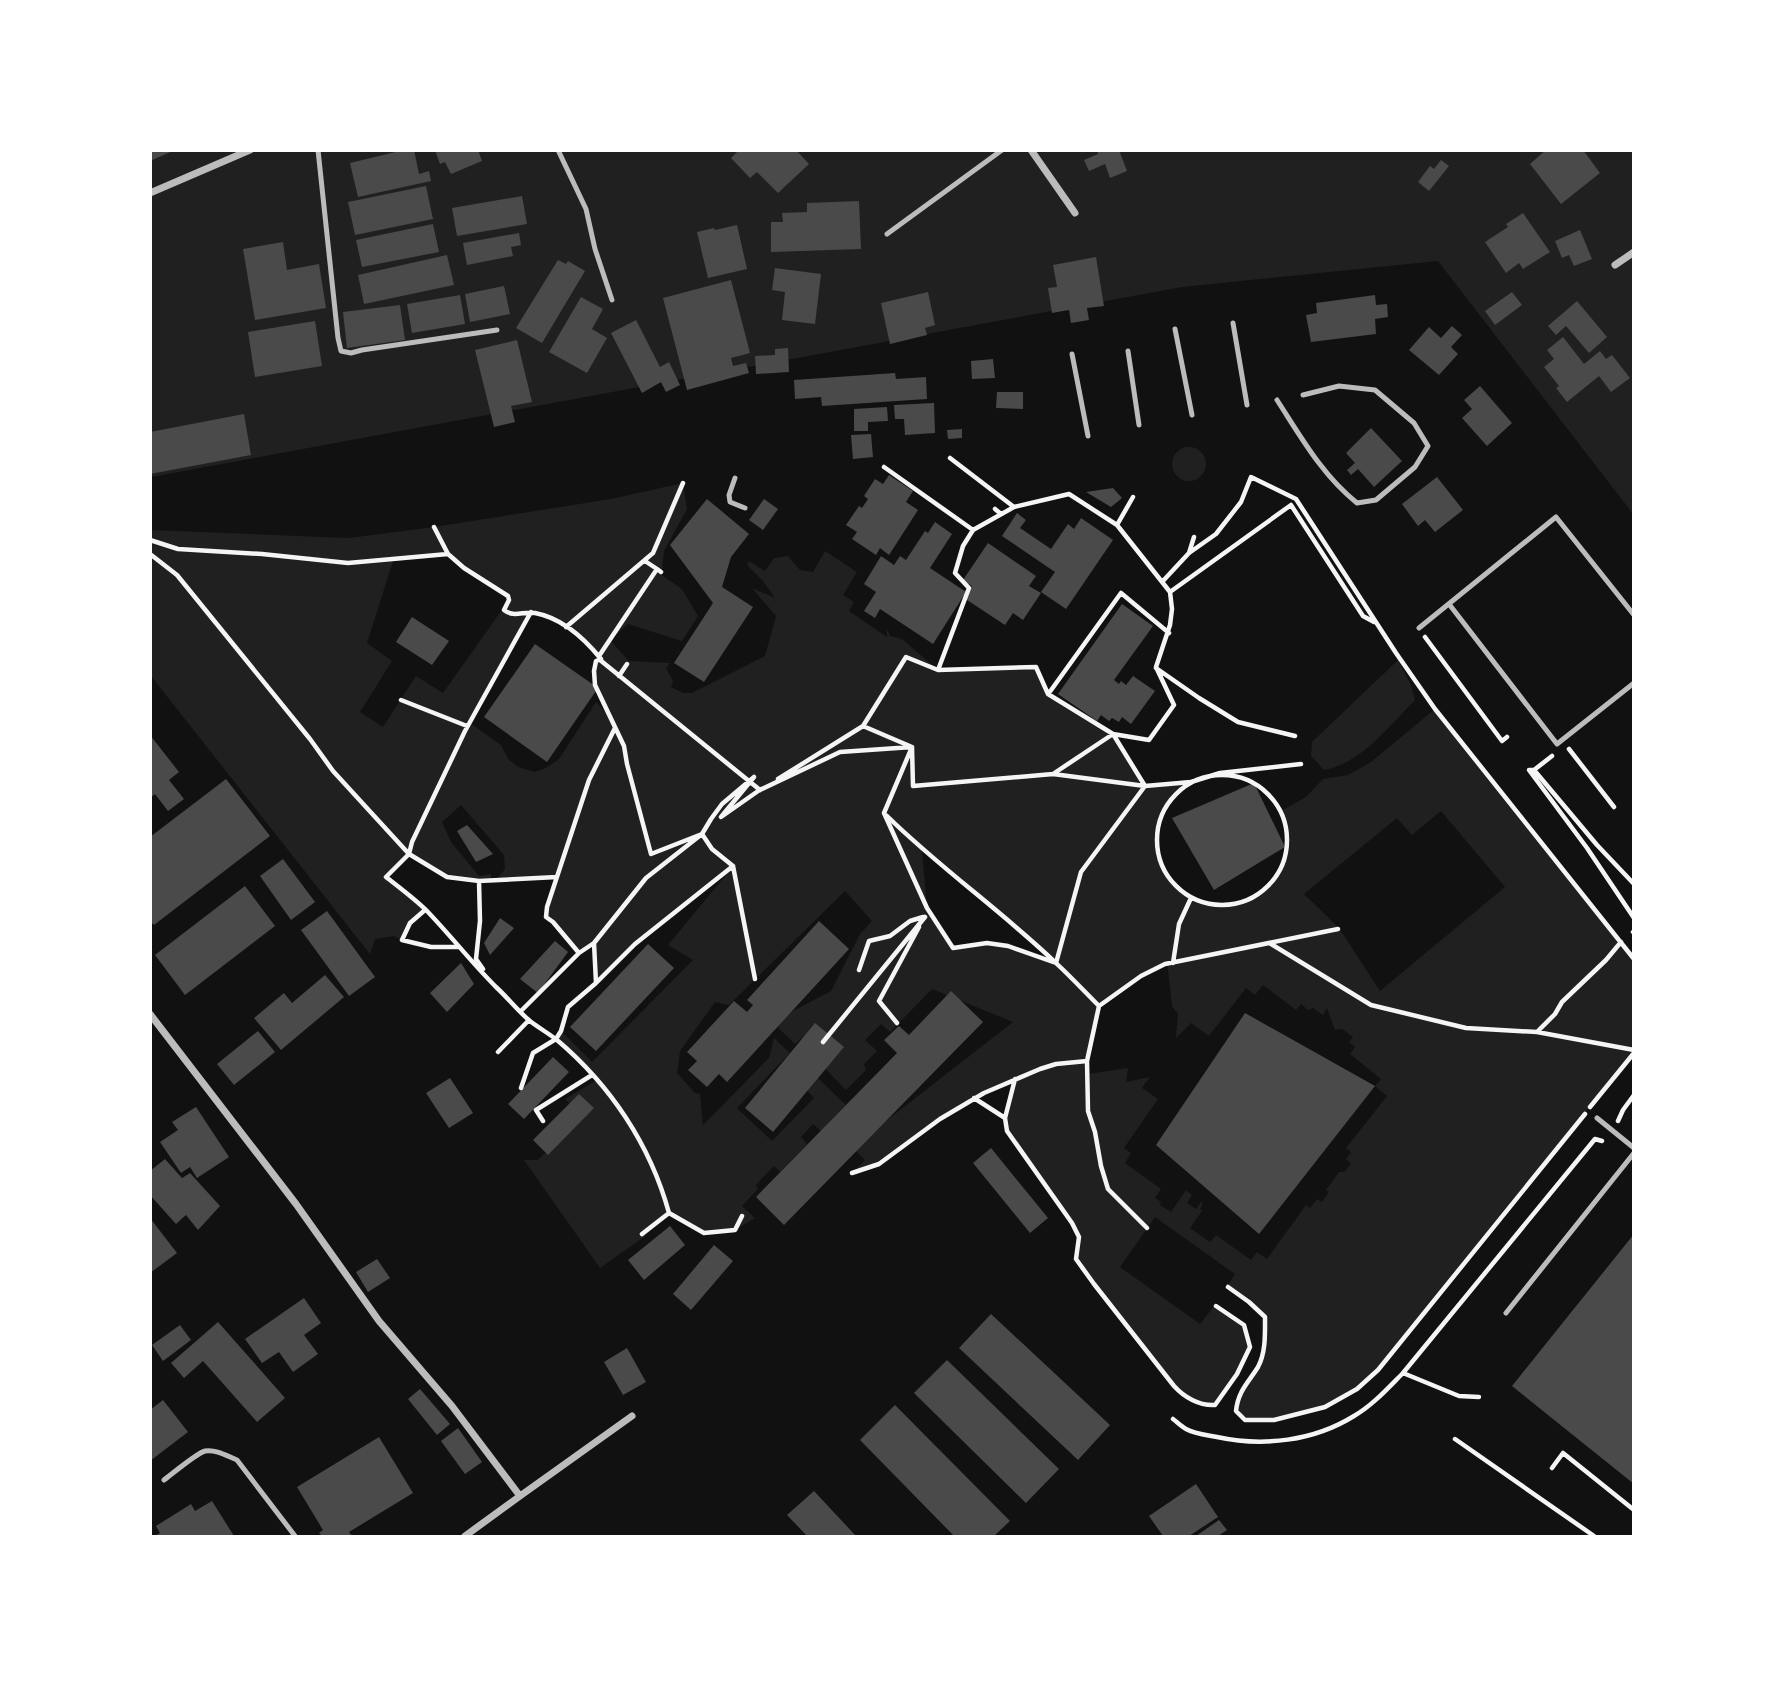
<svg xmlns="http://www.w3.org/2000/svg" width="1784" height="1687" font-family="'Noto Sans',sans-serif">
<rect width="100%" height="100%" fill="#111"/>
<path fill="#202020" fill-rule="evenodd" d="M151,151H1633V514L1438,261L1182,287L151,477Z
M1172 464a17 17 0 1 1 34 0a17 17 0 1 1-34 0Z
M683,483L687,509L664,551L662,572L660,574L682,589L698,616L682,641L628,624L610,640L629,661L670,663L666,668L673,681L671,687L683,693H692L765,656L776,616L752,588L775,598L763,581L747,565L749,561L765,571L774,558L788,556L800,570L813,572L825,551L857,572L843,595L854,602L849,611L887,637V629L890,636L902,639L938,670L1036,667L1049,694L1113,734L1145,786L1212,776C1185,786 1170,796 1160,825C1150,852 1165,885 1191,898C1222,913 1259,901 1276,873C1288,853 1289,832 1281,811L1306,797L1323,779L1348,775L1371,762L1435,709L1633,959V1053L1378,1370L1357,1389L1325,1407L1274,1420H1245L1236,1411C1238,1391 1249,1383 1258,1367C1266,1352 1265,1334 1265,1318L1227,1287L1235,1274L1155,1217L1120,1267L1200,1324L1214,1306L1244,1325L1250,1347L1237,1374L1215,1405H1208L1183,1396L1076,1259L1079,1237L1007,1131L1005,1118L1015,1081L984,1093L916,1136L879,1164L852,1173L865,1160L855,1150L882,1124L1013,1022L932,989L890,1032L881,1024L865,1040L877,1051L864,1064L866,1070L846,1090L817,1060L807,1043L801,1038L795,1044L772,1022L831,991L860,934L872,921L845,891L729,1005L715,1002L680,1051L677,1073L695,1093L700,1094L703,1125L769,1058L774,1038L790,1053L737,1108L772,1141L814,1098L806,1089L817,1077L846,1105L821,1131L813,1124L801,1137L807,1144L780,1172L774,1166L756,1185L758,1189L742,1206L755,1218L735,1230L704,1233L669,1213L644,1237L600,1268L524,1160H538L582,1116L565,1099L597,1080L556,1039L561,1031L592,1062L693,960L668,945L730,870L635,944L596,983L594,944L579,953L546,917L556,877L496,880L505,869L504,855L461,805L442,822L451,842L479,876L491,874V880L447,877L409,854L386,877L426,910L410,923L402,940L394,936L375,939L370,954L151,676V530L349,538L434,527L611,499ZM448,554L464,568L508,596L509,600L443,693L416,676L383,727L360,712L392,661L367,643L394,558ZM531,612C556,622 585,634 599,659L594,671L595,685L606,713L596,702L559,759L546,768L535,772L518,767L508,759L501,745L470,723ZM1441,811L1505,887L1380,991L1339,928L1304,894L1397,818L1412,835ZM922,851L1053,960L1008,946L987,943L953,948L927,908ZM1167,960L1172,1006L1178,1014L1176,1038L1191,1023L1209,1036L1246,988L1255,995L1263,985L1296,1010L1301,1004L1308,1010L1313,1008L1323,1015L1327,1008L1335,1030L1342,1029L1353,1037L1349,1042L1355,1047L1350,1054L1381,1079L1375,1086L1387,1096L1346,1148L1351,1152L1346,1159L1351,1164L1344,1172H1339L1326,1190L1329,1192L1322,1202L1317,1199L1310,1208L1306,1205L1267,1259L1257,1252L1251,1260L1216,1235L1210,1242L1190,1228L1202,1211L1200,1209L1203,1203L1201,1202L1196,1209L1187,1203L1192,1195L1186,1190L1171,1212L1160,1205L1161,1202L1155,1198L1161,1189L1125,1163L1131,1153L1124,1148L1158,1099L1142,1088L1150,1077L1126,1082L1128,1068L1088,1074V1062L1101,1007L1139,978L1166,963Z
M1398,660L1410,683L1415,700C1389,726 1362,763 1324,770L1311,756L1312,742Z"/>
<path fill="#4a4a4a" d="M150,150H175L150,161Z
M404,150H414L419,174L429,171L431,181L358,197L350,163Z
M435,150H478L482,161L451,174L445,162L440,164Z
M739,150H796L809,164L778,193L757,172L750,178L731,158Z
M1097,150H1119L1127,171L1110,178L1105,164L1089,171L1084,160L1098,154Z
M1546,150H1583L1600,173L1561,204L1530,164Z
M1441,160L1449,166L1429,191L1418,182L1430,166L1434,169Z
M426,186L433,219L355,235L348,202Z
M522,196L527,224L457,236L452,208Z
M859,201L861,249L771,252V222H783L782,213L807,212V203Z
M1523,213L1550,252L1523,269L1519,263L1506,273L1485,242L1508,227L1506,224Z
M433,224L439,252L362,267L356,240Z
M737,225L747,269L708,278L697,232L714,228L715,230Z
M1580,230L1592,259L1574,266L1569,255L1562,258L1555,241Z
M519,233L521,245L511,247L513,256L467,265L463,243Z
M283,242L287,270L319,264L326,308L255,320L243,249Z
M447,255L454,285L364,304L358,275Z
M1096,257L1104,306L1087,308L1089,320L1071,323L1069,310L1052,313L1048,288L1057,287L1053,265Z
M558,260L566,264L568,261L585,271L542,343L516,328Z
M775,268L821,274L815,324L782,320L785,292L772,290Z
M731,280L750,353L731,358L733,366L746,363L749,373L687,390L663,298Z
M504,286L510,314L470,322L465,294Z
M928,292L935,325L925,328L927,335L890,344L881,303Z
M1512,292L1522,305L1495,325L1485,311Z
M460,295L465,324L412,333L407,304Z
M1375,295L1376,305L1387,304L1388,317L1375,319L1376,334L1311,342L1306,315L1317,313L1316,303Z
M581,297L603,309L592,329L607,338L587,373L549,352Z
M1577,301L1607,337L1589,353L1566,326L1556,335L1548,326Z
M400,305L405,340L347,348L343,312Z
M636,320L660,367L669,362L680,385L666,392L661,382L642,393L611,333Z
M315,321L322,366L255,377L248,332Z
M1452,326L1462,335L1451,347L1458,354L1439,375L1409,350L1429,327L1441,338Z
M1563,337L1584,364L1600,351L1606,359L1612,355L1630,378L1611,392L1599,376L1567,402L1556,388L1559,386L1544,367L1554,359L1547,350Z
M517,340L532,402L511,406L515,422L494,427L475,350Z
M788,348L789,372L756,374L755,356L775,355V349Z
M993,359L995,378L972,379L971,361Z
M895,373L896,379L926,377L927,399L822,406L821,397L795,399L794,380Z
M1480,386L1512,423L1487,446L1462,418L1472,409L1464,400Z
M997,392H1023V409L996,408Z
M934,403L935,433L905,435L904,419H895L894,405Z
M887,407L888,421L868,422V431H854V409Z
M244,414L251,455L150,474V432Z
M1371,428L1402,461L1374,487L1358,469L1351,475L1347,470L1355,463L1346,453Z
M962,429V438L948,439L947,430Z
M871,434L873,457L853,459L851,435Z
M889,475L913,491L906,502L918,510L889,555L880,548L876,555L852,539L857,532L846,525L859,506L862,508L868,499L864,496L875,479L883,484Z
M1437,477L1463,510L1435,532L1425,520L1418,526L1402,504Z
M1113,488L1122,498L1111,507L1086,492Z
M707,499L749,534L731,557L722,587L753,607L704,682L674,663L713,603L670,545Z
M764,499L778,509L763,530L749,520Z
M1017,513L1026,520L1020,528L1051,549L1068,524L1074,529L1081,518L1113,540L1066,609L1041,592L1055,572L1002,536Z
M935,522L952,534L930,568L966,592L933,644L880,609L875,618L864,611L876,592L864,584L881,556L894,565L900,556L906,560L925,531L928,533Z
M988,543L1036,576L1029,586L1041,593L1023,620L1013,613L1005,625L964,598L972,586L963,580Z
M1122,604L1153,626L1114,680L1119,684L1121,681L1126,685L1133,676L1155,691L1131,724L1122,717L1119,722L1112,718L1109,721L1101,715L1097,721L1058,694Z
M412,617L449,641L432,665L396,642Z
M535,644L598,688L547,762L484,717Z
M150,735L179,772L169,780L184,799L168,811L155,794L150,798Z
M226,779L270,836L154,925L150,921V837Z
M1254,783L1285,847L1214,890L1172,818Z
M467,825L493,854L476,862L457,831Z
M283,859L315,902L291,920L260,876Z
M245,886L275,926L185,995L155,955Z
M327,911L375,977L349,996L301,930Z
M500,918L514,928L490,955L484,943Z
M819,921L849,949L727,1082L719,1074L707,1087L688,1070L697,1061L687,1052L734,1001L747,1012L753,1005L747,1000Z
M555,941L568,952L538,993L520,979Z
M648,944L674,968L596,1051L570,1027Z
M461,963L474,984L447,1012L430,993Z
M325,975L344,997L281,1050L254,1018L284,993L292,1003Z
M951,991L983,1022L784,1225L756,1197L897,1053L884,1040L899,1026L909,1035Z
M1245,1013L1375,1086L1259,1234L1156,1145Z
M815,1023L844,1047L773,1132L745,1108Z
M258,1031L275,1052L234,1085L217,1064Z
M553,1057L569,1072L524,1119L508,1104Z
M450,1078L473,1113L449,1128L426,1093Z
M579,1094L594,1108L548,1155L533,1140Z
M196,1107L229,1157L197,1178L190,1167L181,1173L160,1142L178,1130L172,1122Z
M991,1148L1048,1218L1030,1233L973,1163Z
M165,1159L182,1178L190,1173L220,1206L198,1230L186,1215L176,1224L150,1195V1171Z
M150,1218L177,1253L150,1273Z
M670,1226L685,1245L644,1280L628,1260Z
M1634,1234V1484L1512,1386Z
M714,1245L733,1261L691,1310L673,1294Z
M377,1259L390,1278L368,1292L356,1272Z
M304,1298L321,1323L304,1335L318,1354L293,1372L279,1352L262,1363L245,1339Z
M991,1314L1110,1425L1078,1460L959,1348Z
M218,1322L285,1398L257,1422L203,1361L184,1378L171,1363Z
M180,1325L191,1340L163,1361L152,1345Z
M627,1348L646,1382L623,1395L604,1362Z
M947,1360L1059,1469L1026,1503L914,1393Z
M420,1389L450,1424L437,1435L408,1399Z
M163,1400L188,1432L150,1461V1410Z
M895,1405L1010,1521L994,1536H954L860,1440Z
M458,1428L482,1462L465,1474L441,1441Z
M379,1437L413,1493L349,1532L352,1536H322L319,1533L323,1530L297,1487Z
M1196,1484L1218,1517L1189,1536H1163L1149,1516Z
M814,1491L856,1536H807L787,1515Z
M212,1501L234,1536H155L160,1533L156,1526L191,1504L195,1511Z
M1219,1520L1227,1530L1218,1536H1196Z"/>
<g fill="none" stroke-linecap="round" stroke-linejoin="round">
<path stroke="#f5f5f5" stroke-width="4.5" d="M950,458L1014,507
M884,467L973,530
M995,509L1001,514
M1117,525L1133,497
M434,527L448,554L464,568L508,596L509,600L504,610C514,618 523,611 535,613C562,618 584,638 601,659L596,661L594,671L595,685L624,746L627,764L651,854L702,834
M150,540L178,549L262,554L348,563L448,554
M1189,553L1194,537
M150,554L177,575L310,739L333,771L409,854L447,877L479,881L557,877
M645,561L657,569
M1162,582L1189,553L1216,534L1241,502L1251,477L1296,499L1396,653L1435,709L1634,959
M1170,592L1291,505L1363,616L1374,622
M531,612L465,731L412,842L409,854L386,877C400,888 415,899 427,911C451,936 472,963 496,987C508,998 518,1011 530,1021C539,1028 548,1033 557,1040C610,1085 650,1144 669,1213L642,1234
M566,627L653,553L683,483
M1425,637L1502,741L1507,737
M599,656L657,569L661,572
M906,657L938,670L1036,667L1048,694L1113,734L1145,786L1081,872L1056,963L1008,946L987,943L953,948L927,908L884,813L912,747L863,726Z
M600,660L760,790
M1156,668L1199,698L1238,722L1295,736
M938,670L969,588L955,573L963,546L973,530L1014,507L1069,494L1117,525L1170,592L1172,609L1170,625L1156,667L1174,705L1149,740L1113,734L1053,774
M619,676L627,664
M1049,693L1121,593L1169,633
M401,700L467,726
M1569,749L1614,807
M1552,756L1534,770H1529L1587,848L1634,918
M1534,770L1597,845L1634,884
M1157 840a65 65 0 1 1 130 0a65 65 0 1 1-130 0Z
M778,779L863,726
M760,790L840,752L912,747L913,786L1053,774L1145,786L1191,782L1220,773L1301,764
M887,816C941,869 1003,912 1057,964C1071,977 1085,992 1099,1006
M702,834L712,849L733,866L755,979
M479,881L480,921L476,959L483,969
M425,910L410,923L402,940L431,947H458
M1633,932L1634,931
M594,943L646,878L702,834L711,819L722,804L754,777L721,817L761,789
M1271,944L1371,1005L1466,1028L1537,1032L1634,1050
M1173,963L1179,924L1191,898
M859,970L869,941L890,936L910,921L923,917
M596,983L594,943L579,953L553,922L546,917L547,907L589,780L615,728
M521,1011L579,953
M897,1023L879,1001L919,927
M1537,1032L1555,1014L1562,1002L1606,960L1621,942
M823,1042L925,917
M498,1052L529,1020
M1015,1079L1005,1118L1007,1131L1072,1223L1079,1237L1076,1259L1094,1284L1174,1386C1184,1397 1199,1406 1215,1405L1237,1374L1250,1347L1244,1325L1216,1306
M521,1088L533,1053L556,1039L561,1031L568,1007L596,983L635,944L733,866
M974,1098L1005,1118
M1590,1107L1634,1053
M543,1121L536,1110L592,1075
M1618,1121L1623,1110L1634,1095
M852,1173L879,1164L940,1119L984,1093L1040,1069L1056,1064L1087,1061
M669,1213L704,1233L735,1230L742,1216
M1147,1228L1108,1189L1101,1166L1095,1132L1088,1111L1087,1061L1099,1006L1141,976L1165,964L1338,929
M1228,1287L1249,1302L1265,1317C1265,1333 1266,1352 1258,1367C1248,1383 1238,1391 1236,1411L1245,1420H1274L1325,1407L1357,1389L1378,1370L1585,1114
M1479,1397L1459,1396L1403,1373L1595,1139L1602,1141
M1173,1419C1177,1422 1181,1426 1186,1429C1195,1434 1207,1435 1217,1437C1263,1447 1314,1441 1354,1416C1373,1405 1388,1388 1403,1373
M1455,1439L1594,1536
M1552,1468L1563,1453L1634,1510"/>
<path stroke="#bcbcbc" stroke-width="5" d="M318,150L338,338L341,351L351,353L362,350L497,330
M558,150L586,209L595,249L612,300
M887,234L1002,150
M1233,323L1247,405
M1175,329L1192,415
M1128,351L1139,425
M1072,354L1088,436
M1277,400C1301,437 1322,475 1357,503L1376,500L1415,467L1428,446L1414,423L1375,390L1339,386L1303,395
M735,478L729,495L730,502L745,508
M1449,604L1557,744L1634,683
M1419,628L1556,517L1634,615
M1597,1118L1634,1148
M1506,1313L1634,1153
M164,1480C172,1474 197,1453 205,1451C216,1449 227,1456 237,1460L295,1536"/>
<path stroke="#bcbcbc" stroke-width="7" d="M1031,150L1075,213
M150,193L250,150
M1615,265L1634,252
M150,1014L296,1204L379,1321L452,1406L520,1496L465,1536
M520,1496L632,1416"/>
</g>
<rect width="1784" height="1687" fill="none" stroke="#ffffff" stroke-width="304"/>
</svg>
